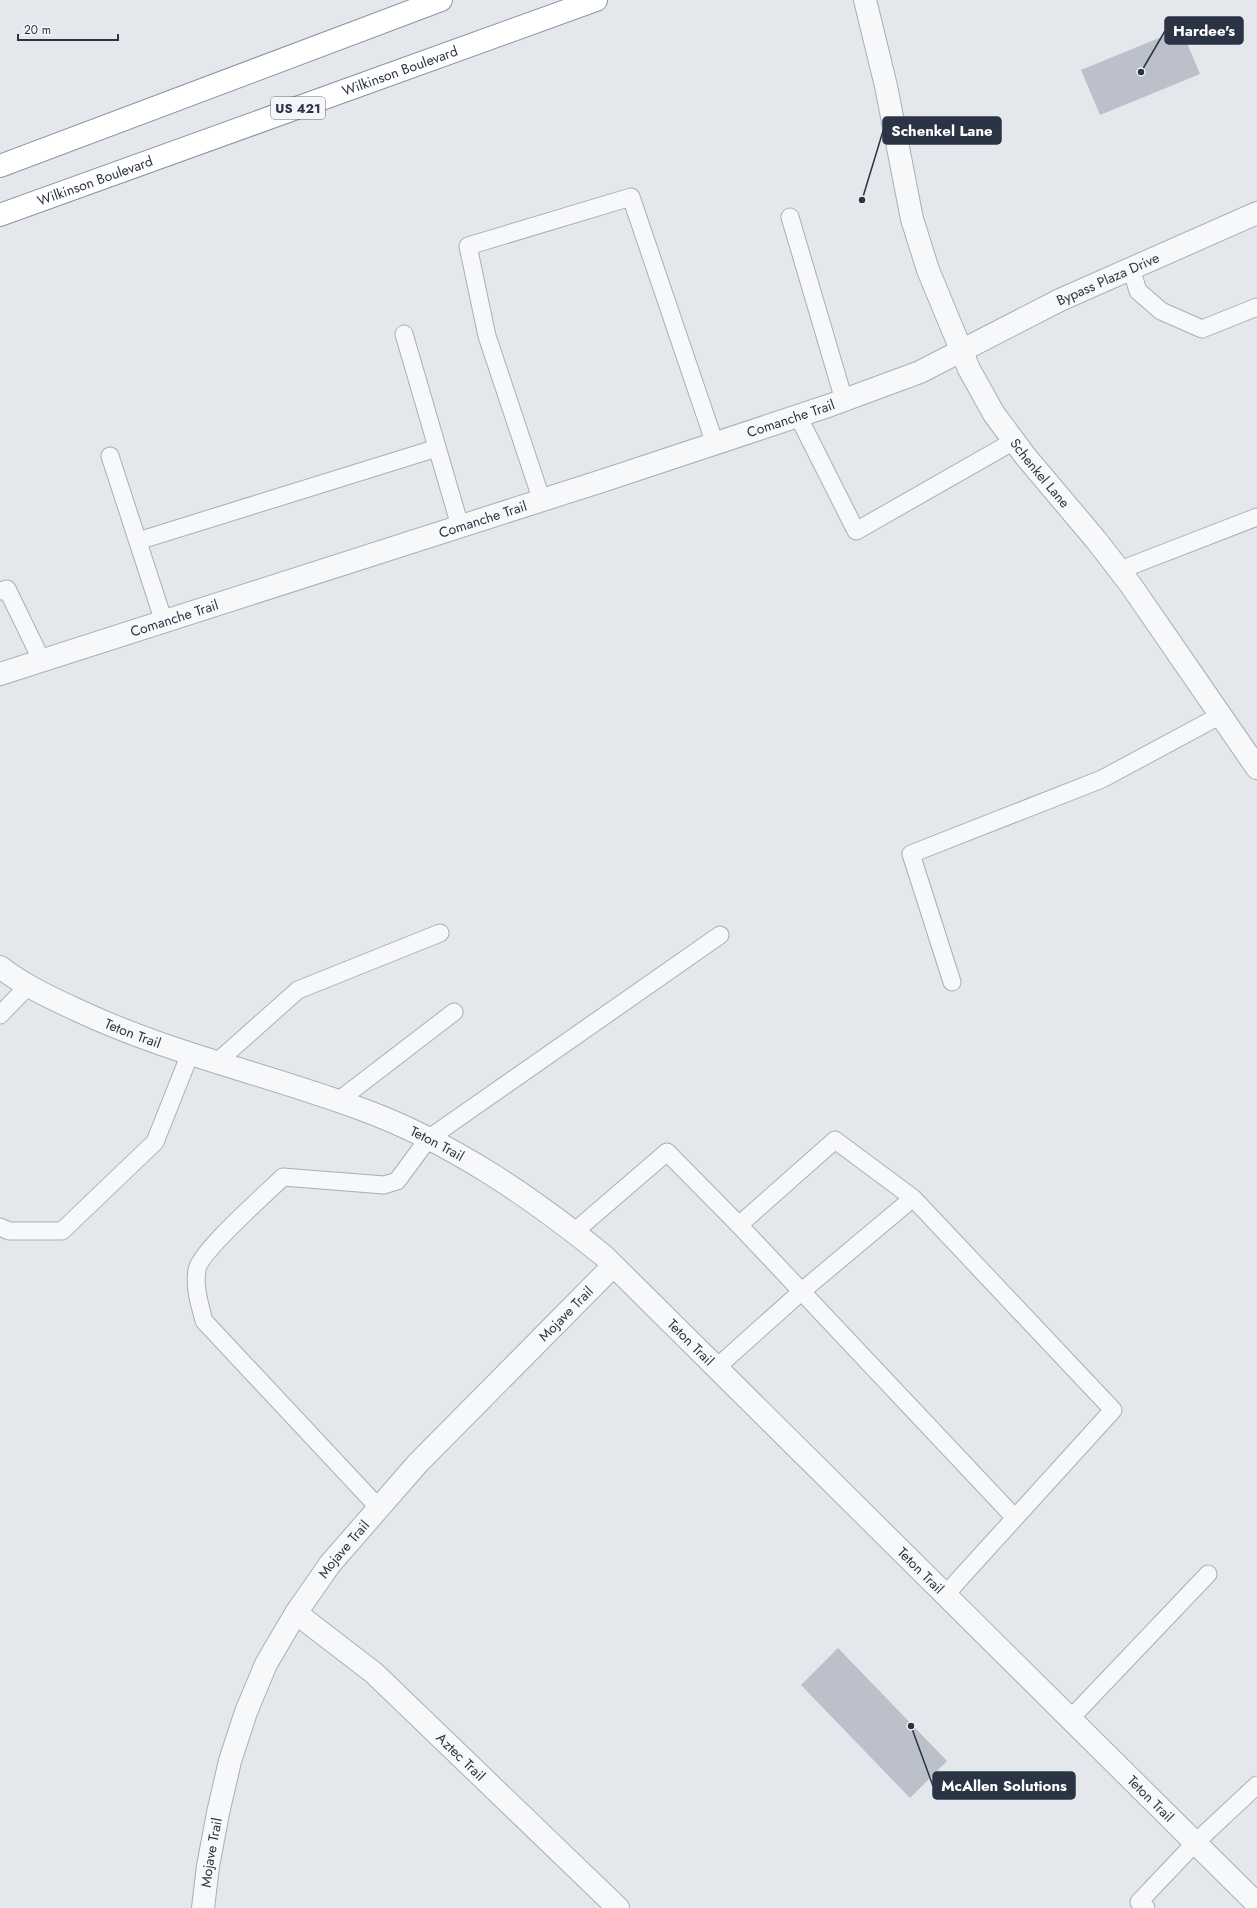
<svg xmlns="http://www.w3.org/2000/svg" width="1257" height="1908" font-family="Jost,sans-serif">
<rect width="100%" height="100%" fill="#e4e7ec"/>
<path fill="#bbc0ca" d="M1181,29L1200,74L1100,115L1081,70Z
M838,1648L947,1761L910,1798L801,1685Z"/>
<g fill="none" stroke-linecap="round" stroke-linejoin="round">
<g stroke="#a9aeb7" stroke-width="19">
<path id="service" d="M790,217L844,400
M1131,268L1138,291L1161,311L1202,329L1257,307
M404,334L460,526
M798,416L856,531L1014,441
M110,456L164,622
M542,501L487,336L468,246L631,197L715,444
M138,541L437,448
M1120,570L1257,517
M0,591L7,589L42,661
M952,982L911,854L1102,779L1221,715
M0,1015L29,985
M217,1062L298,990L440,933
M338,1101L454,1012
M739,1225L835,1140L913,1198L1113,1410L945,1595
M0,1227L9,1231H62L155,1142L190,1054
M574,1232L667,1152L739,1225L1015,1518
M716,1368L802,1291L913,1198
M379,1508L204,1321C200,1305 194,1288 197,1270C199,1252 267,1193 283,1177L384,1185L397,1181L428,1139L720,935
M1070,1719L1208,1574
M1146,1908L1139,1902L1195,1843L1257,1785"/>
</g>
<g stroke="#a9aeb7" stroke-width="24">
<g id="minor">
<path id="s1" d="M0,674L608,479L828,406L920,372L1060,300L1257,213"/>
<path id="s2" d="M0,967C23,985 51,998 77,1010C168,1053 267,1074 361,1109C451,1142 530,1196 604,1256L1257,1904"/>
<path id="s3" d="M296,1613L374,1673L618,1908"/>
<path id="s4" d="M203,1908L208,1866L218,1813L230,1761L246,1712L266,1664L296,1613L330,1564L418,1463L613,1266"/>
</g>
</g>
<g stroke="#a9aeb7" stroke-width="24">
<g id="tertiary">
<path id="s5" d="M865,0L886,86L912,219L928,270L969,369L994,414L1026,457L1096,540L1130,584L1257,768"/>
</g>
</g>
<g stroke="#8b94a3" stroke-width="24">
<g id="trunk">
<path d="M0,166L441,0"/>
<path id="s6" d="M0,215L596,0"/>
</g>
</g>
<use href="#service" stroke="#f7f8fa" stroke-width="17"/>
<use href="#minor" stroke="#f7f8fa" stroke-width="22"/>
<use href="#tertiary" stroke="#f7f8fa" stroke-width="22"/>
<use href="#trunk" stroke="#fff" stroke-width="22"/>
</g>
<g text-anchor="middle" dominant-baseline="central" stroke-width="3.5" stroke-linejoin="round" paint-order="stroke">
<rect fill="#f4f6f9" stroke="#676e7b" stroke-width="1" x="271" y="97" width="54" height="22" rx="3"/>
<g font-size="13" font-weight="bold" fill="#2b3445">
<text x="298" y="108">US 421</text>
</g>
<g font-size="14" fill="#2b3445" stroke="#f4f6f9">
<text stroke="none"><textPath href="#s6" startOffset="425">Wilkinson Boulevard</textPath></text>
<text stroke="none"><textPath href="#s6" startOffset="101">Wilkinson Boulevard</textPath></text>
<text stroke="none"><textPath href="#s1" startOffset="1178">Bypass Plaza Drive</textPath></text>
<text stroke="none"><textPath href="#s1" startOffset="831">Comanche Trail</textPath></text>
<text stroke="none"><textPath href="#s5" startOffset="511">Schenkel Lane</textPath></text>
<text stroke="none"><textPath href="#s1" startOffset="507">Comanche Trail</textPath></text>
<text stroke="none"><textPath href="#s1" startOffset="183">Comanche Trail</textPath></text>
<text stroke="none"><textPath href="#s2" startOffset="149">Teton Trail</textPath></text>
<text stroke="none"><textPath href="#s2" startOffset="473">Teton Trail</textPath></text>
<text stroke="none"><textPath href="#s4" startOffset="716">Mojave Trail</textPath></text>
<text stroke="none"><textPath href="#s2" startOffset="797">Teton Trail</textPath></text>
<text stroke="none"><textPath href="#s4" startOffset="392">Mojave Trail</textPath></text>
<text stroke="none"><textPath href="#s2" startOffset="1121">Teton Trail</textPath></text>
<text stroke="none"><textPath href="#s3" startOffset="219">Aztec Trail</textPath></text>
<text stroke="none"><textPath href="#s2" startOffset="1445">Teton Trail</textPath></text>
<text stroke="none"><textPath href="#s4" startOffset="56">Mojave Trail</textPath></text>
</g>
</g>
<path fill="none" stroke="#2b3445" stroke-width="1.5" d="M1141 72L1165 31M862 200L883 131M911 1726L933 1786"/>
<g fill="#2b3445" stroke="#f4f6f9" stroke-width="1.5">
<circle cx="1141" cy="72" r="4"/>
<circle cx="862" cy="200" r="4"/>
<circle cx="911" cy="1726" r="4"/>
</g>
<g fill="#2b3445" stroke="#2b3445" stroke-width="1.5">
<rect x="1165" y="17" width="78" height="27" rx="4"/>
<rect x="883" y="117" width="118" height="27" rx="4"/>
<rect x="933" y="1772" width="142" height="27" rx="4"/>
</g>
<g font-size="15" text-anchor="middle" font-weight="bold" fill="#fff">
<text x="1204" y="36">Hardee's</text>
<text x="942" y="136">Schenkel Lane</text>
<text x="1004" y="1791">McAllen Solutions</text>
</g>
<path d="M18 34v6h100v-6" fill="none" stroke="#2b3445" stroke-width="2"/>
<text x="24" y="34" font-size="12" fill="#2b3445" stroke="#f4f6f9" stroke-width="3" paint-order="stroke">20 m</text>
</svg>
